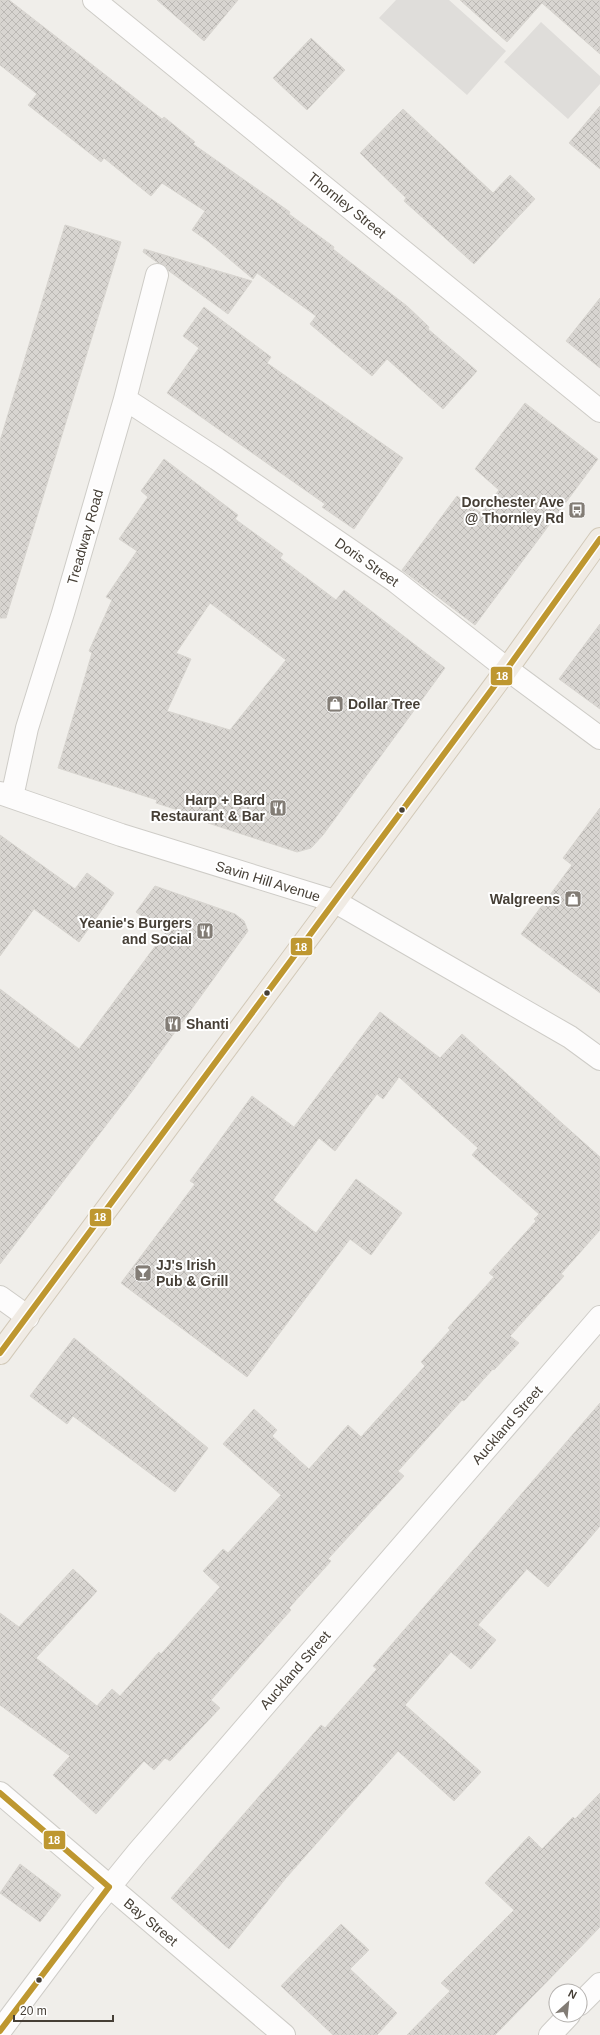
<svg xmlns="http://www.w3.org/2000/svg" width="600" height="2035" font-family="Helvetica,sans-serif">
<defs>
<pattern id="building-cross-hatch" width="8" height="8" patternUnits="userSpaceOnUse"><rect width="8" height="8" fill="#d8d5d1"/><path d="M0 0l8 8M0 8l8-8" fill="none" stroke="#bbb8b4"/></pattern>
</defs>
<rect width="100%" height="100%" fill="#f0eeea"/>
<path fill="#dfddda" d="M396,0H449L506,51L467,95L379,18Z
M541,22L600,76V84L568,119L504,62Z"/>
<path fill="url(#building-cross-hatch)" stroke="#d8d5d0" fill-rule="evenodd" d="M0,0H9L162,119L164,117L195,142L193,144L290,212L289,214L334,247L333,249L407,306L429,327L428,329L477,371L443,409L387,359L372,376L310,324L316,316L257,273L253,279L209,242L192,230L205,211L162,183L151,196L104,158L101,162L28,105L37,94L0,65Z
M157,0H238L204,41Z
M460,0H600V54L542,3L507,42Z
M311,38L345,70L307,110L273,78Z
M600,106V169L569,143Z
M403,109L493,193L510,175L535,199L474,264L404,201L406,198L360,153Z
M65,225L121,242L6,618H0V441Z
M144,249L252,281L228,314L169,271L165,266L158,263L143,252Z
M600,298V368L566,341Z
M204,307L271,357L267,363L403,458L354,529L322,507L325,504L167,393L199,348L183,336Z
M525,403L598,459L475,625L402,570L457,496L481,513L499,490L475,469Z
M164,459L238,515L235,519L283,554L280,558L336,600L344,590L445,668L323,835L311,848L297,852L208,823L209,820L156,803L157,800L58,768L92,653L89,651L112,600L106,597L137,551L119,539L148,497L141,491ZM210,603L286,660L230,730L167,711L191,659L176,653Z
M600,624V709L559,679Z
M600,808V993L521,934L572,865L563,858Z
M0,835L75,889L87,873L114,893L79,942L34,909L0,956Z
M155,886L235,914L244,921L248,931L133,1090L0,1264V989L79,1049L165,933L136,912Z
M380,1012L440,1058L462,1034L600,1157V1230L561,1274L564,1276L510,1336L519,1343L494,1370L493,1369L464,1401L462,1400L398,1471L404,1476L328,1559L331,1561L289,1608L291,1610L211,1700L220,1708L170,1761L165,1758L154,1770L144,1761L96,1814L53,1775L70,1756L0,1705V1613L19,1627L73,1569L97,1591L36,1658L97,1706L112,1689L120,1696L159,1652L161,1654L220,1587L203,1571L223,1549L228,1553L281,1495L223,1444L254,1409L277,1430L272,1436L309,1469L348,1425L361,1437L425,1366L421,1362L450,1330L448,1328L494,1277L489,1273L536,1221L534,1219L539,1214L472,1155L478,1148L399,1077L383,1099L377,1094L335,1151L319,1138L273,1200L316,1233L356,1179L402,1213L371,1255L350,1239L247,1377L121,1283L195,1184L190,1181L252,1096L294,1127Z
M74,1338L208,1448L175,1492L73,1416L67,1424L30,1396Z
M600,1403V1526L548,1587L527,1569L478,1625L496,1640L471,1669L451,1652L405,1705L481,1772L454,1801L398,1751L286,1878L229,1949L171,1898L321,1725L325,1728L377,1669L373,1666Z
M600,1793V1927L495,2035H407L450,1991L441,1983L514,1910L485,1883L529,1836L542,1849L573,1817L575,1819Z
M20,1864L61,1895L40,1922L0,1893Z
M341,1924L369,1950L350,1969L397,2013L377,2035H333L281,1986Z"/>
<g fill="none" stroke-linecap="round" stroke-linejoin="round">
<g stroke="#ceccc7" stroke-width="24">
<path id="minor" d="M94,0L600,411
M125,399L217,459L395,581L507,669L600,738
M0,793L121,835L334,901L570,1037L600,1059
M12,797L27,728L63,613L125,399L157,275
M0,1297L28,1317
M0,1793L284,2035
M580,2004L600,1984
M0,2031L90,1911L138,1852L600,1317
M550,2035L569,2015"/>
</g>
<g stroke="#d2c9b8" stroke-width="24">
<path id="major" d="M0,1353L507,669L600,539"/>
</g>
<use href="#minor" stroke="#fdfcfc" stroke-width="22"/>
<use href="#major" stroke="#f0ebe4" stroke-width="22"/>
<g stroke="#fff" stroke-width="9">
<path id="bus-1" d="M0,1353L507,669L600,539
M0,1793L109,1887
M0,2031L109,1887"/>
</g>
<use href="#bus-1" stroke="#be9730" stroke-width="6"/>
</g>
<defs>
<g id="bus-square" transform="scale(0.9)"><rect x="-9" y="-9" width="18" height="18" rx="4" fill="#827c75" stroke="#fff"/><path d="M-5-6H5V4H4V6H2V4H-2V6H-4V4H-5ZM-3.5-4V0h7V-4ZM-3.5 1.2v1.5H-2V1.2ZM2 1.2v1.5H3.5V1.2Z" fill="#fff"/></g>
<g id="shop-square" transform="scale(0.9)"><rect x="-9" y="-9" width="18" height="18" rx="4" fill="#827c75" stroke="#fff"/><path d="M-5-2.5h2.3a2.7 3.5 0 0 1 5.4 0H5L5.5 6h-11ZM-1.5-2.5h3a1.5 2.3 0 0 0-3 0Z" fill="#fff"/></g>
<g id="restaurant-square" transform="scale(0.9)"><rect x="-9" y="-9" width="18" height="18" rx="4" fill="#827c75" stroke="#fff"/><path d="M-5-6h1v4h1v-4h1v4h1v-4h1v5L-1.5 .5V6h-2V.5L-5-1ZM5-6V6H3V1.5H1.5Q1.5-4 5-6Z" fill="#fff"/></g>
<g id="bar-square" transform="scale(0.9)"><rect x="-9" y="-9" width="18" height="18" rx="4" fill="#827c75" stroke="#fff"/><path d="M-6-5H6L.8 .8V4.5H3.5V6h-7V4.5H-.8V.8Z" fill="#fff"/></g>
</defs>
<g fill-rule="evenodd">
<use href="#bus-square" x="577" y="510"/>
<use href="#shop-square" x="335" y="704"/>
<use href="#restaurant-square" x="278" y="808"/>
<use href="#shop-square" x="573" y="899"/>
<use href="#restaurant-square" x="205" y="931"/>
<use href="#restaurant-square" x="173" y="1024"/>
<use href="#bar-square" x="143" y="1273"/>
</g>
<g fill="#463f36" stroke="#fff" stroke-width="1.5">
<circle cx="402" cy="810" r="3.5"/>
<circle cx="267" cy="993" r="3.5"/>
<circle cx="39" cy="1980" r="3.5"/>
</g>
<g text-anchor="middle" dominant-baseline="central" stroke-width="4" stroke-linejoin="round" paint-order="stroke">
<g font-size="14" fill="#463f36" stroke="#fff">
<text transform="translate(347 205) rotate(39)">Thornley Street</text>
<text transform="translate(85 537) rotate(-74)">Treadway Road</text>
<text transform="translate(367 562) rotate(35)">Doris Street</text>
<text transform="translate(268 881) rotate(17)">Savin Hill Avenue</text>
<text transform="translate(507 1425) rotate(-49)">Auckland Street</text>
<text transform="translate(295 1670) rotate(-49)">Auckland Street</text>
<text transform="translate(151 1922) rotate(40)">Bay Street</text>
</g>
<g font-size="14" font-weight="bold" fill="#463f36" stroke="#fff" text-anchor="end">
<text x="564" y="502">Dorchester Ave<tspan x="564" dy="16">@ Thornley Rd</tspan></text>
<text x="348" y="704" text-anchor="start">Dollar Tree</text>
<text x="265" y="800">Harp + Bard<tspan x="265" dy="16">Restaurant &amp; Bar</tspan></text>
<text x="560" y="899">Walgreens</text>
<text x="192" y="923">Yeanie's Burgers<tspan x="192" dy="16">and Social</tspan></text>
<text x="186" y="1024" text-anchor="start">Shanti</text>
<text x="156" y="1265" text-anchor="start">JJ's Irish<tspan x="156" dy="16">Pub &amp; Grill</tspan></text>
</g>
</g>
<g stroke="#fff" stroke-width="1.5">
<rect x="490" y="666" width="23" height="20" rx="4" fill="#be9730"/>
<rect x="290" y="937" width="23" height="19" rx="4" fill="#be9730"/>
<rect x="89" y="1208" width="23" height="19" rx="4" fill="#be9730"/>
<rect x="43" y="1830" width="23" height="20" rx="4" fill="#be9730"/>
</g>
<g font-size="11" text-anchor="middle" font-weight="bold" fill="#fff">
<text x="502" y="680">18</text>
<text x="301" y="951">18</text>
<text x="100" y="1221">18</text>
<text x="54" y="1844">18</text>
</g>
<g transform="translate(568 2003) rotate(27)"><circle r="19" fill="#ffffff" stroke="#b5b2af"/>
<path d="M0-3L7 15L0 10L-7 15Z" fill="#827c75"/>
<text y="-6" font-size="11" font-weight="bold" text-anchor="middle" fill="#463f36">N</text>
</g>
<path d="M14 2015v6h99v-6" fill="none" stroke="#463f36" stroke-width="2"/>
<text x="20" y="2015" font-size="12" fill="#463f36" stroke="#ffffff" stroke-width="3" paint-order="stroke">20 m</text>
</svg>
